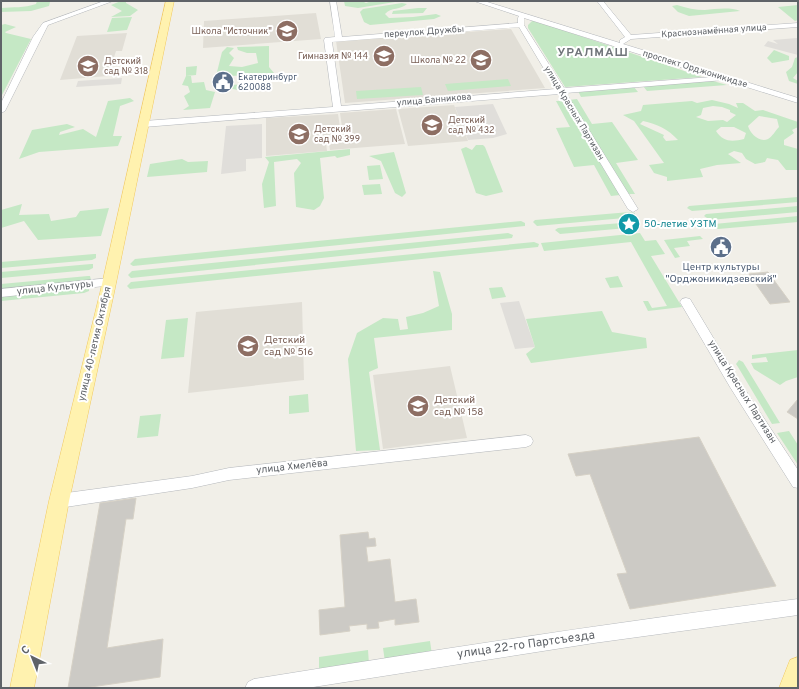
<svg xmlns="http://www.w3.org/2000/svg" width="799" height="689" font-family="Overpass,sans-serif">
<rect width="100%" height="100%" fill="#f1efe8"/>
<path fill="#e0deda" d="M797,38L798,39V55L764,46L768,41L778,44L773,40Z
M122,78L121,84L76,87L78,81Z
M493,104L507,134L493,138L468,140L455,107Z
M262,124V158L246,159V171L221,174L226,126Z
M519,301L535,347L515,349L500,303Z"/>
<path fill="#e1ded6" d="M316,13L321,39L203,48L204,21Z
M511,29L545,88L345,103L336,41Z
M127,33L122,51H116L108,76L60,80L77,36Z
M454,105L468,141L408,146L398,109Z
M396,109L405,144L330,150L328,136L343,134L340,113Z
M338,114L341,134L325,135L327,151L266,156V118Z
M302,302L304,380L188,393L196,312Z
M450,366L467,438L383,449L373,375Z"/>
<path fill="#c5e8c5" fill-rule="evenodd" d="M37,1L50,2L49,6L31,11L1,12V8C13,7 24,8 36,4Z
M121,1H126V3L138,10L130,16L111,17L122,11L111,5Z
M344,1H362L366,3L372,1H401L358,8L345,6Z
M402,3L407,4C401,10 391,7 385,14L389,18L413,17L436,14L441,16L434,19L370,25L364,22L360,12L363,9Z
M677,5C686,8 696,10 705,10C715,9 731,7 740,11L689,16L678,12L672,6Z
M798,5V20L795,21L778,7Z
M418,8H427L423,13L392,14L393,11Z
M132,17L127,30L107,32L112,18Z
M533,20L702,77L565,87L528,28V25Z
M5,24L16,27L5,32L6,33L31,39L1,97V25Z
M269,46V67L274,73L218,77L216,76L222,52L227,47L234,48L229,53L234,58L229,66L242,67L258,63L256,53H247L238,50L237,47Z
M774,50L789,56V60L772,63L767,58Z
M798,57V72L793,78L798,81V84L789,81L786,72L792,67L795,58Z
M197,66L196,75L186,76H191L192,83L204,82L206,90L215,92L210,108L183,110L189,106L184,96L190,92L188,86L182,85L186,76V67Z
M508,79L511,86L448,91L445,84Z
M713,81L727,85L647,91L643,86Z
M268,82C261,89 254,86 246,92L220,86Z
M421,87L423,95L357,99L356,91Z
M634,87L638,92L581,97L578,91Z
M130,98L134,101L120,106L113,136H122L118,146L39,152L19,159L32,130L67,124L75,127L60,132L59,135L83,129L96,137L108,101Z
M577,99L592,124L612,122L638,160L616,163L635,194H627L569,100Z
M712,100L729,104L738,108L736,103H743L755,111L763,110L798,122V127L792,130L794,133L784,140V145L798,149V170H786L778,160L767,158L765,162L755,164L746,159L742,153L734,151L728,154L741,163L717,165L700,169L703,177L667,181V177L654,173L649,165L664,163L634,121L623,115L641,111L643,105L692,101L697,103ZM713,106L722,107L730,110V112L736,115L727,122L723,120L708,121L696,117L701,115L703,108ZM759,116L777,119L779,127C776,130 772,137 768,139C759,143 750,133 748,126ZM643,121C657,124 668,129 678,140L666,141L663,137L664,135L640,124ZM721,127H734L746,133L744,139C732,142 723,142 716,131Z
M556,101H562L620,195L611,196L594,165L574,167L556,128L570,127Z
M476,145H483L485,147L503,192L486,196L476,193L461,149L466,147L472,150Z
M350,149V155L337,158L335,156L320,158L324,198L320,206L314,210L296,207L294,173L301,163L297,159L274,162L276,206L264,208L262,184L269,162L265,157Z
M394,152L406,193L402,197L395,193L381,161L369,156Z
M182,159L188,162L208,161L207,172L147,177L150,164Z
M380,165L383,179L369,180L367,166Z
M380,184L382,194L364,195L362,185Z
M798,197V202L692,211L687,208L689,206Z
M22,204L19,215L49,214L51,221L76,217L80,211L109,208L101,236L38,240L24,221L1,228V210Z
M798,206V212L710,220L704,216L706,214Z
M630,212L635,213V217L537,226L533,222L535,220Z
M798,216V222L718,229L712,226L714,224Z
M521,221L525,223V226L133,266L130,264L135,259Z
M622,223L627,224V228L560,234L555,230L558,228Z
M508,233L513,235L512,238L131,278L128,275L132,271Z
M640,233L645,241L656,240L665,254L651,256L682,307L648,311L643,301H648L652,308L667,306L631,242L544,251L541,243Z
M700,236L703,239L687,241L690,246L674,248L680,257L675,258L664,240Z
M534,242L539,244L538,247L130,289L127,286L131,282Z
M94,254H96V258L92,260L1,268V262Z
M91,264H93V268L89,270L1,278V272Z
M433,271L440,272L452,314V330L374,338L378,368L369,372L380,450L356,451L348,359L357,333L383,318L398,319L400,330L408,329L406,317L423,313L439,306Z
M88,276H90L91,280L1,290V284Z
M618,276L623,287L610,288L605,278Z
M89,287V291L84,293L1,301V295Z
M502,287L506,297L492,299L489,288Z
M602,311L612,332L646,338L647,348L531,363L526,354L535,347L526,319Z
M188,318L184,357L161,359L166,320Z
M798,350V377L786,381L780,385L754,369L751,363L768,362L766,357L752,359V355Z
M739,360L743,362L780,423L772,424L738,367L736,364Z
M308,394L309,412L289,414V396Z
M161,414L158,436L137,438L140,416Z
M789,431L798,445V465L777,433Z
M430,641L432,655L385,662L383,648Z
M368,650L369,664L319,672V657Z"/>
<path fill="#cccac5" stroke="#d6d1c6" d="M768,272L790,302L770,304L749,274Z
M798,399V419L787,412Z
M699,437L776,586L630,609L617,574L627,573L590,474L576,476L568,454Z
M136,498L133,519H126L107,648L163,639L160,677L84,688H68L100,503Z
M368,532L369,539L375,538L376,546L366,547L368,562L390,559L395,602L416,599L419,622L395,625V619L378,622L379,628L367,629V624L349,626L350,631L320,635L319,610L345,607L340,535Z"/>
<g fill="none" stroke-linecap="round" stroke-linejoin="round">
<g stroke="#b5b8bc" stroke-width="1">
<path id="minor" d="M104,1H113L48,25L5,111L1,113V103L33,37L43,23Z
M330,1H336L342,37L518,23V18L519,16L474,1H484L620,43V40L625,37L597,1H603L631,35L798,23V27L631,39L623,44L798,98V103L724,80L566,93L638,209L633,212L628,209L559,94L144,127L140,124L144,121L333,107L324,40L325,38L335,37ZM524,18L712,77L564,88L524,25ZM519,27L556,89L341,106L332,42Z
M110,278L114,279L116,282L114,285L1,297V289Z
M686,298L690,299L738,379L798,470V488L793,487L730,387L680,302L682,299Z
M526,435L531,437L533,441L531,445L526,447L229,480L192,488L59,508L54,506L52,501L54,496L59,494L192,476L229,468Z
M798,599V615L594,643L307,688H245L248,682L254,679C435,650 616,622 798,599Z"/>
</g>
<g stroke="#f2c960" stroke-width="1">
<path id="major" d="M166,1H174L114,293L69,501L34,688H10L49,501L100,293Z
M798,657V688H779L790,660Z"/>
</g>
<use href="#minor" fill="#fff" fill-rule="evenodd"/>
<use href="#major" fill="#fff2af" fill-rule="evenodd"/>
</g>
<defs>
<g id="school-disc" transform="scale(1.15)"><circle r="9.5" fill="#8d6e63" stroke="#fff"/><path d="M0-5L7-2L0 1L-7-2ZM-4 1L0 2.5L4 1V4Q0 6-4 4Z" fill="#fff"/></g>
<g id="civic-disc" transform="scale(1.15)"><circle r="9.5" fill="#5c6f8a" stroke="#fff"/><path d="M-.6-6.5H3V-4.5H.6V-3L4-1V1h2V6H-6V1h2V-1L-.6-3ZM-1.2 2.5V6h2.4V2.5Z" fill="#fff"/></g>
<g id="sight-disc" transform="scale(1.15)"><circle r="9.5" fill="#0f9aa8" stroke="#fff"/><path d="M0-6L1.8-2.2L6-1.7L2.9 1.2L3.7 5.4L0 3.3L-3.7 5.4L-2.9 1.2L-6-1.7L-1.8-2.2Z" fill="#fff"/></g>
</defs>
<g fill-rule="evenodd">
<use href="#school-disc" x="287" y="31"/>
<use href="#school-disc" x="384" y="56"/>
<use href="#school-disc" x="481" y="60"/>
<use href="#school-disc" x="88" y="66"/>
<use href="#civic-disc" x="223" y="82"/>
<use href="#school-disc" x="432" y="125"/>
<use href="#school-disc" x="299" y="134"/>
<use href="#sight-disc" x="629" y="224"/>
<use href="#civic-disc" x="721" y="247"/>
<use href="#school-disc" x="248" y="346"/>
<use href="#school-disc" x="418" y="406"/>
</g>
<g text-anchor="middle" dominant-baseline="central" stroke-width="4" stroke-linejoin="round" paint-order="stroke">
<g font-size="9" fill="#785e54" stroke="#fff" text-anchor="end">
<text x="272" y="31">Школа "Источник"</text>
<text x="368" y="56">Гимназия № 144</text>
<text x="466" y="60">Школа № 22</text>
<text x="104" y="61" text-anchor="start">Детский<tspan x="104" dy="10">сад № 318</tspan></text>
<text x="448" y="120" text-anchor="start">Детский<tspan x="448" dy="10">сад № 432</tspan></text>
<text x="314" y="129" text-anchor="start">Детский<tspan x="314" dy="10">сад № 399</tspan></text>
</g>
<g font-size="9" fill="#5f6368" stroke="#fff">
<text transform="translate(714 31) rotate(-4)">Краснознамённая улица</text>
<text transform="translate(424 32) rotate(-4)">переулок Дружбы</text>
<text transform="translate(695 69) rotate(17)">проспект Орджоникидзе</text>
<text transform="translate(434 100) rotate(-5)">улица Банникова</text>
<text transform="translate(574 113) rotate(59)">улица Красных Партизан</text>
</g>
<g font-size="9" fill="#4e5e75" stroke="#fff" text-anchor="start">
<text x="238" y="77">Екатеринбург<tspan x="238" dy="10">620088</tspan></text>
</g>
<g font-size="10" fill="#0d838f" stroke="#fff" text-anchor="start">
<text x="644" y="224">50-летие УЗТМ</text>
</g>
<g font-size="10" fill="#4e5e75" stroke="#fff">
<text x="721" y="267">Центр культуры<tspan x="721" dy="12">"Орджоникидзевский"</tspan></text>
</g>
<g font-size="10" fill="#5f6368" stroke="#fff">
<text transform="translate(55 288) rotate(-6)">улица Культуры</text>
<text transform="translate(95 344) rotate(-77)">улица 40-летия Октября</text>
<text transform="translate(742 392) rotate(58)">улица Красных Партизан</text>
<text transform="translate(292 467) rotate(-6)">улица Хмелёва</text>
</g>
<g font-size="10" fill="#785e54" stroke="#fff" text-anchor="start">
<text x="264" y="340">Детский<tspan x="264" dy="12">сад № 516</tspan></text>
<text x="434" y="400">Детский<tspan x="434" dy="12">сад № 158</tspan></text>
</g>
<g font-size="12" font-weight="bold" letter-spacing="1" fill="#70757a" stroke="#fff">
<text x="593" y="53">УРАЛМАШ</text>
</g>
<g font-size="12" fill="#5f6368" stroke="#fff">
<text transform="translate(526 645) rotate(-8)">улица 22-го Партсъезда</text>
</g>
</g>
<rect width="799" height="689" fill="none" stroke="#5f6368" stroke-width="4"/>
<g transform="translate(32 657) rotate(317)" stroke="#ffffff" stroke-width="3" paint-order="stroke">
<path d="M0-3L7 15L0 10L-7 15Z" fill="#5f6368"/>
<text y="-6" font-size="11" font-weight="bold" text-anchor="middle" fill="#5f6368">С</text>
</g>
</svg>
